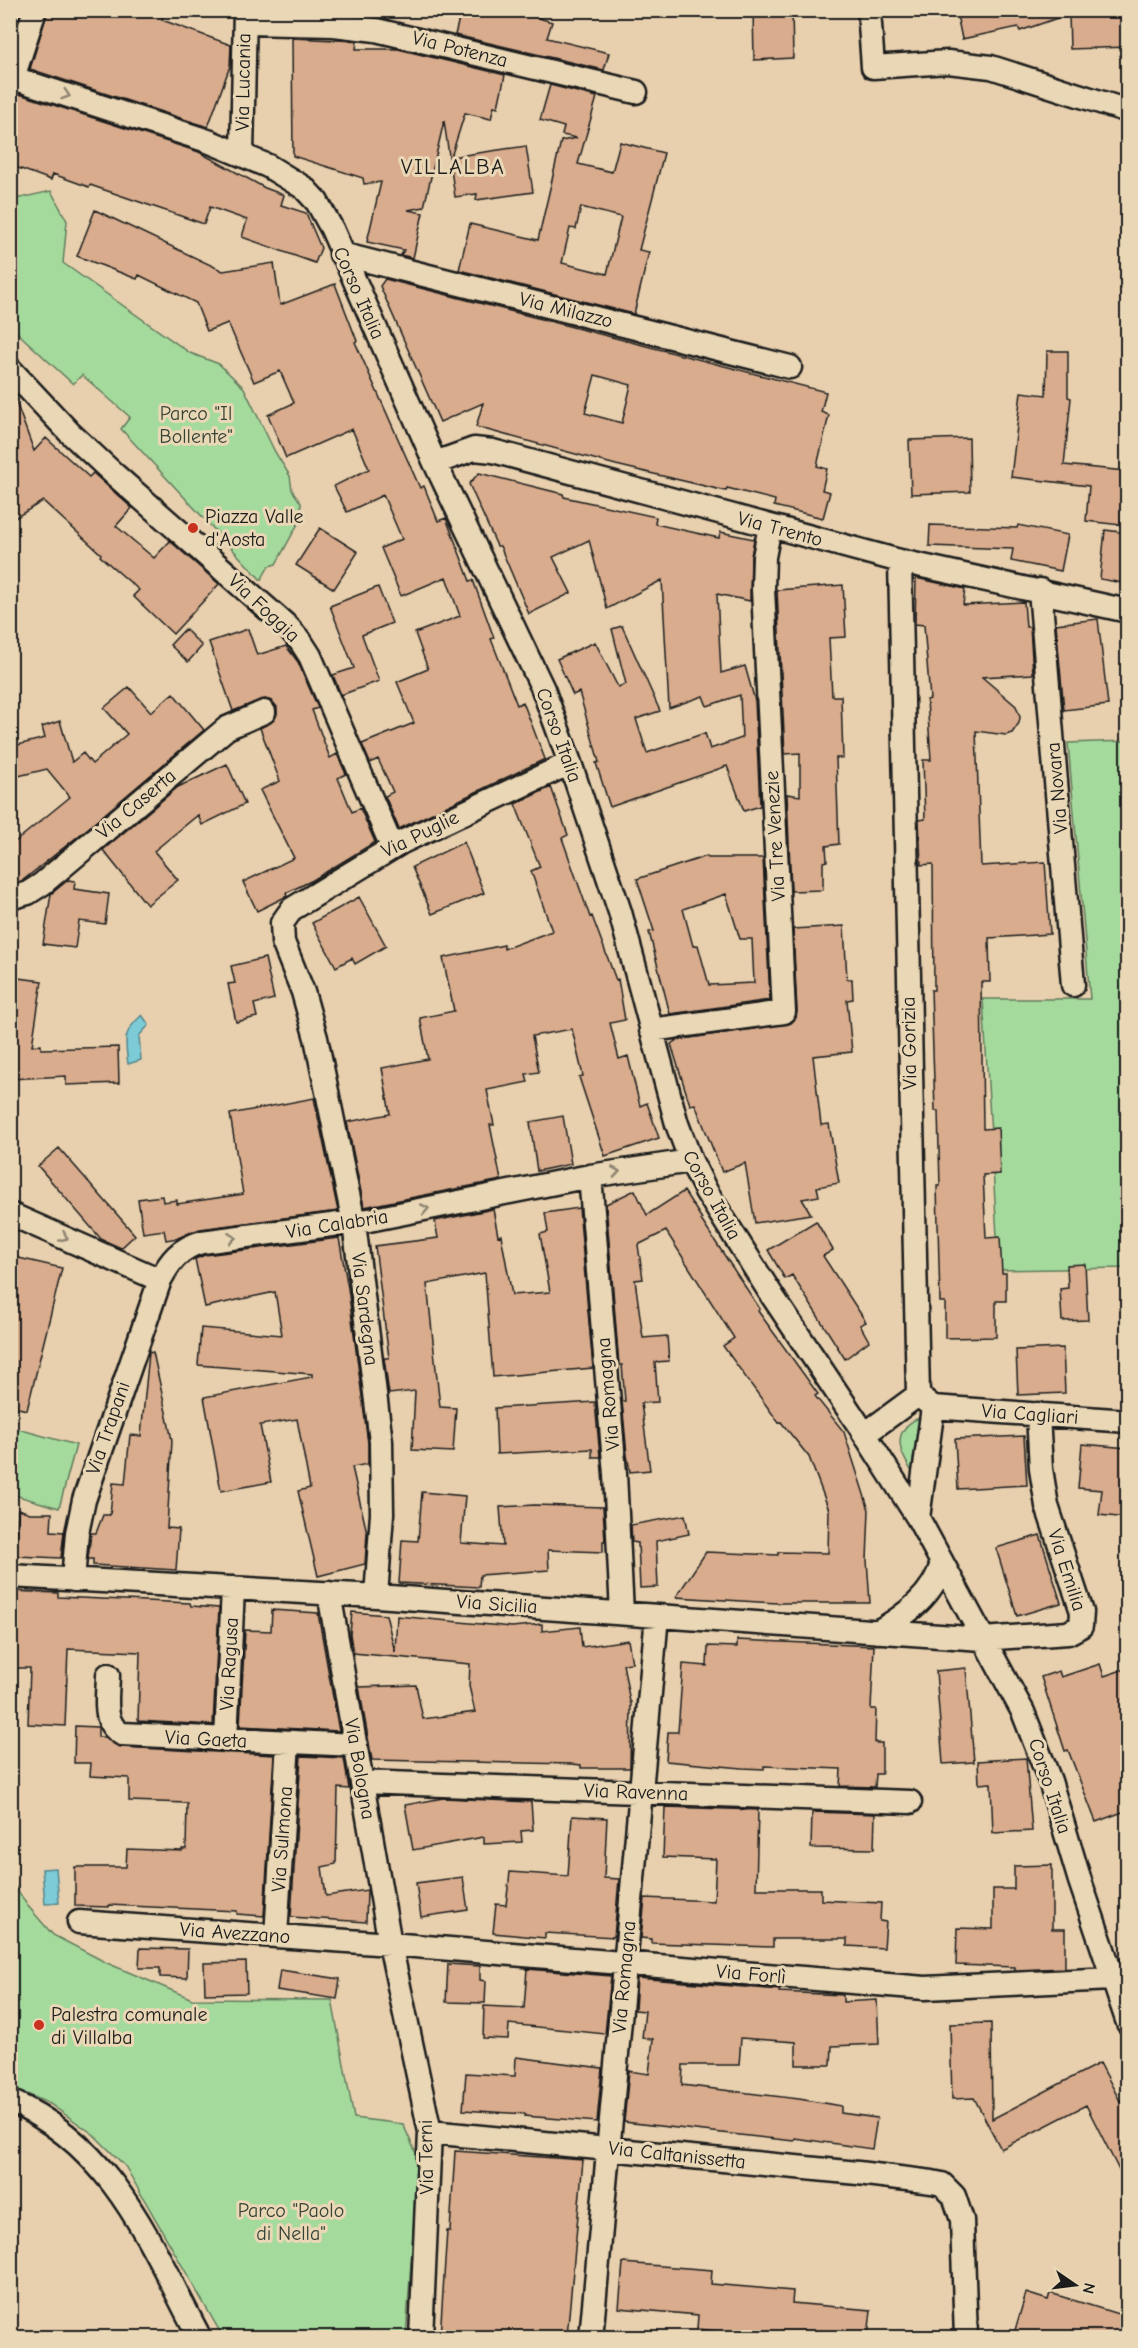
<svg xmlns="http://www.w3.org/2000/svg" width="1138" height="2348" font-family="'Comic Neue',sans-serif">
<rect width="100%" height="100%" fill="#e8d0ae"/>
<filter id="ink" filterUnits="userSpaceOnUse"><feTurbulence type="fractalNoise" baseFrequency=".0167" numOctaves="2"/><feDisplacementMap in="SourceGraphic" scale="12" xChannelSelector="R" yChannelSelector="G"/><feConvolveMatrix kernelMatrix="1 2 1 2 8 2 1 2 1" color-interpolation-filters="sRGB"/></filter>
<g filter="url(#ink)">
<path fill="#a5da9d" stroke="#607b5c" stroke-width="1.5" d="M51,191L67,221L63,263L190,353L219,364L244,388L275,452L290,476L292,490L301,503V518L276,564L269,566L261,580L121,429L130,417L82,375L73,384L11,327V200Z
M1126,741L1128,753L1127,1268L999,1270L983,999H1090L1068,743Z
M921,1418L918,1482C910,1467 891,1445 905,1428C910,1422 914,1419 921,1418Z
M11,1427L76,1445L59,1508L11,1494Z
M10,1878L27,1905L53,1935L107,1963L192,1999L332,2000L354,2118L403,2124L418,2158L406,2337H223L125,2166L93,2134L50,2104L11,2087Z"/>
<path fill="#7bcbd7" stroke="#55858c" stroke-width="1.5" d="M142,1015L149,1025L139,1036L141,1060L128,1064C125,1039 122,1033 142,1015Z
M56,1868L59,1903L45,1904L42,1869Z"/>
<path fill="#d8ac8d" stroke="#1c1c1c" stroke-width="1.5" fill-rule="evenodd" d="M10,10H21L10,42Z
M48,10H146L163,16L162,20L231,45L230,66L208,127L30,69Z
M292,10H358V14Z
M461,10L516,11L552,22L547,38L609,53L604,70L455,35Z
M753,10H792L793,58L754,60Z
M956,10H1128V47L1070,49L1069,14L1020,31L1018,27L962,39Z
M292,38L357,41L356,49H398L505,75L498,107L494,106L491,119L465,113L451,157L526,146L533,192L476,200L477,194L455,197L444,121L424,207L408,210L423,213L413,258L401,255L404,250L367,242L381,182L364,184L363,178L293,156Z
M550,85L597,97L578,164L612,172L620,142L664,153L639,250L649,252L634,314L459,270L470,224L538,240L561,141L577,138L562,135L564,127L540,120ZM581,207L621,217L607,274L562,263L570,228L576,229Z
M10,91L199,152L265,188L284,195L281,205L306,213L321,248L315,263L242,237L247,220L210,207L204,224L90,185L89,187L53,174L51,180L10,165Z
M95,210L223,271L274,263L280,305L335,284L357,341L355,342L420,488L424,486L438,521L446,518L470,581L473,580L494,638L491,639L517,705L523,702L545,759L399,829L385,796L393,792L378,759L370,763L362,744L414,723L397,682L428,669L415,633L460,616L446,577L401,596L381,548L402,539L383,495L347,512L334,486L369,469L352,429L286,458L268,415L294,403L280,371L254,382L228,323L207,331L196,303L139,275L137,279L77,256Z
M385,279L826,392L821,412L829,415L817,466L827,469L822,490L830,492L823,518L774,506L775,500L727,488L726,491L616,465L476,427L483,403L440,422L380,286ZM595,375L631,385L622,423L585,413Z
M1047,351H1068V397L1071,398L1064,465L1126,471L1121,525L1086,521L1089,486L1011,477L1021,392L1046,395Z
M10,394H13L34,451L46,438L89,477L93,473L132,508L116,526L154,558L170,541L219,584L173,634L133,596L139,590L100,556L101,554L43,501L10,521Z
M969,438L970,492L911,494L909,440Z
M479,473L563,494L564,497L656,517L655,524L719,538L720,532L754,539L751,557L750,601L717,594L721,673L745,666L755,701L760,806L744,811L727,766L610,807L596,763L599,762L579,692L573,695L557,659L595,642L618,687L626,684L612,629L622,626L660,711L636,719L647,753L705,733L710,749L742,738L740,695L707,706L703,696L669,708L662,580L607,609L589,540L553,557L571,593L529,614L500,546H497L469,484Z
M930,525L1017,528L1018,525L1068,535L1061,571L1011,561L1013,549L929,546Z
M320,528L358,552L334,589L296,565Z
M1105,530L1128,533V584L1100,579Z
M916,578L965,589L963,605L1024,602L1026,627H1030L1033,674L982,677L1016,706L1020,717L1019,723L1012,733L1006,735L976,731L981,866L1045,862L1050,934L989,938L990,982H981L983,1129L998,1128L1000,1174L983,1175L986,1238L1000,1237L1002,1273H1006V1301H996V1337L945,1338V1302H940L937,1186H940L938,1111H935L931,990H934L933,864L921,865L919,820L925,819L923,760H931L927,700L930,699L924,625L915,624Z
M843,585L846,637L829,638L832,696H841L843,758H836L839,844L826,846L827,861L823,862V890L791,891L787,794L800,796V753L785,754L777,590Z
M378,587L392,623L362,635L379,681L341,695L333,675L354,668L330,606Z
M1098,619L1108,705L1064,710L1056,624Z
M185,629L202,646L188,662L170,645Z
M248,629L257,655L286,646L298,662L318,708L312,710L330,758L337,754L346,774L338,778L352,812L360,808L375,842L313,880L286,893L287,896L257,911L243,882L294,858L260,790L280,781L260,728L274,720L277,714V707L272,701L265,699L233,711L209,642Z
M129,687L151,712L173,693L204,730L87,829L22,881L15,883L10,846L70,797L47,769L10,778V747L45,738L42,727L60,721L72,762L83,753L92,764L127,734L104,708Z
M227,764L245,804L202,825L198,815L154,851L178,880L147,905L103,850L178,787Z
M551,787L568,835L562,838L590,917L592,916L616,980L618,979L625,1020L610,1023L619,1059L628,1056L640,1106L647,1103L659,1138L605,1156L579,1077L583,1076L572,1029L532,1036L539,1072L526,1074L528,1082L487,1090L494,1125H490L501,1180L364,1207L347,1122L390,1114L382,1068L428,1059L420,1018L454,1011L443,958L504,945V949L552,931L531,871L540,867L515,804Z
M464,842L484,893L432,914L412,867Z
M707,856L708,858H763L770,1000L670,1014L649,932L654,931L637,879ZM726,894L740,939H752L754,983L709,985L698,945L693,946L683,909Z
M68,880L75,881L74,889L109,894L105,924L79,921L75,948L43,944L51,894Z
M359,897L386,946L355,964L352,958L336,967L312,923Z
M844,926L847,979H852L853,999L847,1000L852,1052L813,1056L821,1125L829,1124L839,1183L817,1187L819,1196L802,1199L811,1214L755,1223L745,1163L722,1172L695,1104L690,1105L671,1044L677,1040L791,1023L796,1018L797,1011L793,929Z
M265,958L274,999L254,1004L257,1017L236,1022L228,984L235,983L231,966Z
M10,977L42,981L32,1046L41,1045V1049L118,1047L119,1083L66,1085V1076L10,1079Z
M314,1098L338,1211L200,1229L178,1238L166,1240L164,1230L143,1233L138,1199L162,1196L163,1202L177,1200V1204L243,1194L230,1114Z
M563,1116L571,1164L537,1171L530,1122Z
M59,1148L135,1235L121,1248L101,1239L38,1166Z
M635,1190L647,1215L684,1191L702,1219L701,1220L760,1309L758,1311L818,1394L815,1396L844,1432L869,1510L867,1560L870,1603H777L676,1597L706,1552L778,1555V1552L828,1553L829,1510L809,1457L781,1422L779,1423L723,1346L734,1338L666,1231L638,1245L643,1279L635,1280L643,1338L667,1336L669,1361L655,1362L658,1402L641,1403L650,1470L630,1472L627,1455L622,1401H625L622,1365H619L606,1204Z
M579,1208L593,1368L493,1377L485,1273L427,1284L440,1407L456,1408L453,1452L412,1450L415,1391L389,1394L384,1358H389L375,1246L438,1238L435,1221L493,1209L498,1236L501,1235L512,1295L550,1292L540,1234L548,1232L545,1213Z
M816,1221L833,1250L823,1256L866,1322L860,1325L869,1341L845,1359L792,1275L785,1279L768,1250Z
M339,1238L348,1288L368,1443V1464L352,1467L367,1533L365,1564L318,1576L298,1491L310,1488L297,1419L260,1425L271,1482L221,1491L204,1397L312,1377V1374L198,1365L201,1328L282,1335L275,1292L205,1307L195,1259L205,1255Z
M10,1256L62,1268L27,1410L10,1406Z
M1085,1264L1088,1320L1062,1321L1060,1289L1068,1288L1067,1265Z
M1063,1348L1065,1393L1018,1395L1016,1350Z
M153,1352L172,1440L167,1528L179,1529L176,1570L93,1565V1559H88L91,1533H96L103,1515H110L113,1483L125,1484L130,1435L141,1436L149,1353Z
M595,1402L600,1457H592V1449L497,1454L495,1408Z
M1024,1436L1027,1485L958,1489L955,1439Z
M1082,1444L1128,1448V1518L1099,1515L1102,1490L1078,1488Z
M422,1492L465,1496L461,1543L503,1546L500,1507L534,1505L603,1507L605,1541H603V1552L548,1550L549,1570L480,1575L479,1587L399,1583L402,1540L418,1541Z
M18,1509L30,1513H52L51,1531L64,1532L61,1558L16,1556Z
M685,1515L689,1534L656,1541L658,1587L640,1588L638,1543L632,1542L631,1525Z
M1040,1535L1061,1603L1017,1616L996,1548Z
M10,1591L58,1593V1597L190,1603L191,1606L219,1608L213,1725L138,1721L140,1652L68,1649L65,1726L28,1724L30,1668H10Z
M272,1610L318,1613L339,1731L240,1726L245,1630L271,1631Z
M352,1612L386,1615L395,1652L397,1616L512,1627L542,1624V1631L580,1627L582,1647L628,1640L632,1663L623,1664L630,1702H631L630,1768H581V1765L572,1764L372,1760L359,1687L416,1685L423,1719L475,1712L469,1686L470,1664L353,1653L350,1634Z
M737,1640L874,1646L871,1709H876L875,1743H882V1774H876L875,1787L840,1786L841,1769L764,1766V1769L742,1768L666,1761L668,1732H678L683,1664L707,1666L708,1646L737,1647Z
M1100,1664L1104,1676L1128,1668V1810L1096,1822L1068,1750L1065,1751L1041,1677L1059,1671L1061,1677Z
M966,1668L974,1762L943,1764L936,1671Z
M75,1726L98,1727V1737H105L121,1747L274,1755L264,1916L237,1914V1911L109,1905V1907L75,1906V1867H126L127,1849L182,1851V1849H186L187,1803L129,1801V1778L90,1776L91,1763H74Z
M301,1756L344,1758L349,1789L338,1788L336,1864L322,1867L326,1896L367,1890L366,1922L291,1917Z
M1026,1758L1032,1831L993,1833L991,1783L979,1784L978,1761Z
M443,1798L531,1802L533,1830L521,1831L522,1842L484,1844V1837L413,1850L405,1805Z
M665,1807L758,1810L756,1889H821V1900L881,1903L880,1921L886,1922L884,1948L847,1946V1939H773V1947L651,1943V1939L641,1938L645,1898L714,1901L716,1859L663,1857Z
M812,1812L875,1814L874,1849L811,1848Z
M572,1816L607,1818L604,1878L619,1879L614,1937L545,1933V1938L493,1933L496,1904L506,1905L510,1872L568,1876Z
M1052,1865V1929H1065V1968L1015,1970V1967L956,1965L957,1928L993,1929V1889H1014V1866Z
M463,1877L468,1910L421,1917L416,1883Z
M140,1948L188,1949L187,1978L160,1977V1968H139Z
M246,1962L247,1993L205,1994L204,1963Z
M448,1964L480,1966V1980L486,1981L485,2003L446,2002Z
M527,1969L611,1976L605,2034L509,2024L508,2039L483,2038L484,2006L524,2008Z
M280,1970L340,1979L337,1999L277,1990Z
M637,1978L780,1990L779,1992L843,1995V2002L877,2000L879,2044L832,2046L831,2065H796V2042L741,2038L739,2065H683L682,2085L799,2099L841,2106V2113L877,2118L872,2149L795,2138L794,2141L624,2122L629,2071L649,2074L653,2039L642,2038L645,2011L635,2010Z
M991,2023L992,2119L1100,2063L1120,2101L1128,2097V2188L1086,2105L1001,2149L974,2098L952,2099L950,2024Z
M516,2057L602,2068L597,2122L525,2116L526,2114L463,2110L466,2073L515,2076Z
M455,2151L583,2160L567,2337H440L447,2231H450Z
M623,2263L712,2270L711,2284L793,2291L792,2303L871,2310L868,2337H777L697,2329L698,2315L619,2308Z
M1026,2293L1048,2300L1050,2293L1128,2317V2337H1013Z"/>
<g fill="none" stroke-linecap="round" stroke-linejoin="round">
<g stroke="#1c1c1c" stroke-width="27">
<path id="minor" d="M869,10L873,67L948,62L991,67L1128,111
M245,23L334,25L376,30L636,92
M10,77L208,141L268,166L304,188L317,202L332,229L435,463L543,689L570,763L620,912L677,1124L691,1161L706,1191L773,1297L860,1427L918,1518L1023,1712L1050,1781L1080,1881L1128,2023
M13,78L35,10
M242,154L245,10
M341,254L790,367
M10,369L69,432L115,475L288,627L301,642L310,656L392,847
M435,463L474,449L493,451L900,561L1128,611
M900,561L918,1395L933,1407L918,1518
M1040,590L1073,985
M10,898L28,893L42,884L227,728L264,712
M651,1030L784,1012L763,589L764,557L770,526
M590,1176L615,1474L622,1613
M10,1214L160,1280C170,1261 180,1248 202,1242L369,1220L590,1176L691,1161
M933,1407L1128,1421
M865,1434L918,1395
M10,1576L376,1596L982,1639L1068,1633L1081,1626L1082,1612L1047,1506L1041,1469L1038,1414
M73,1580L77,1533L84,1500L160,1280
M329,1593L390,1944L430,2132L421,2338
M376,1596L382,1514L381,1442L354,1223L316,1038L303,992L283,942L282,923L292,909L402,842L570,763
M877,1632C905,1616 934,1595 942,1563
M108,1675C108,1695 101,1724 122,1734L356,1745
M226,1740L233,1588
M362,1782L910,1802
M79,1922L390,1944L925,1988L1112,1979
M276,1936L288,1742
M10,2101C114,2146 150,2244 200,2338
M430,2132L858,2173L932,2182L942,2184L954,2196L962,2220L966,2338
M591,2338L657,1616"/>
</g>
<use href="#minor" stroke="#e9d7b5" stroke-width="22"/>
</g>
<defs><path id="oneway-chevron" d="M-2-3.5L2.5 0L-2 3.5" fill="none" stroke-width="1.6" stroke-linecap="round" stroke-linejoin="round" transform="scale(1.5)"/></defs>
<g stroke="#8d8370">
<use href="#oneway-chevron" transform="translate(66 95) rotate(18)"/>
<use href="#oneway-chevron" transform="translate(616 1172) rotate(-9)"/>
<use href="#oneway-chevron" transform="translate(425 1209) rotate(-11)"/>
<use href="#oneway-chevron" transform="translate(64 1237) rotate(24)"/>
<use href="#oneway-chevron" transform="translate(232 1238) rotate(-7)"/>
</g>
</g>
<g fill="#c8321e" stroke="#e9d7b5" stroke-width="2">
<circle cx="193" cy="528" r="6"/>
<circle cx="39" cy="2025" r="6"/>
</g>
<g text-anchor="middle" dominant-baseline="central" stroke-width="6" stroke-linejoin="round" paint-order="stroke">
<g font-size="20" fill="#1c1c1c" stroke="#e9d7b5">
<text transform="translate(460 49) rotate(14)">Via Potenza</text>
<text transform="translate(243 82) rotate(-89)">Via Lucania</text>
<text transform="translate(359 293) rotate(66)">Corso Italia</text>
<text transform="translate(566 310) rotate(14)">Via Milazzo</text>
<text transform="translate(780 529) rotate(15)">Via Trento</text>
<text transform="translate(264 608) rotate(43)">Via Foggia</text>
<text transform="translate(559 735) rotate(70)">Corso Italia</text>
<text transform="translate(1057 788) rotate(-95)">Via Novara</text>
<text transform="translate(136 804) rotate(-40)">Via Caserta</text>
<text transform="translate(420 834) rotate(-26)">Via Puglie</text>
<text transform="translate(775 836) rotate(-93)">Via Tre Venezie</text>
<text transform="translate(909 1043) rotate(-91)">Via Gorizia</text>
<text transform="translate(712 1195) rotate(61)">Corso Italia</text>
<text transform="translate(337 1224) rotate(-9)">Via Calabria</text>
<text transform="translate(365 1309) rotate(83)">Via Sardegna</text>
<text transform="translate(608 1394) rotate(-95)">Via Romagna</text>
<text transform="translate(1030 1414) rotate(4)">Via Cagliari</text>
<text transform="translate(108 1428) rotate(-71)">Via Trapani</text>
<text transform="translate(1067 1570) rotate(72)">Via Emilia</text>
<text transform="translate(497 1604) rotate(4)">Via Sicilia</text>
<text transform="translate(229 1664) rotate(-87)">Via Ragusa</text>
<text transform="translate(206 1739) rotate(3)">Via Gaeta</text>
<text transform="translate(360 1769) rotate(80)">Via Bologna</text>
<text transform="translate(1050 1786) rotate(72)">Corso Italia</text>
<text transform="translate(636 1792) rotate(2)">Via Ravenna</text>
<text transform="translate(282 1839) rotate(-86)">Via Sulmona</text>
<text transform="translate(235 1933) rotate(4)">Via Avezzano</text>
<text transform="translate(751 1974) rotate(5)">Via Forlì</text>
<text transform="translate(624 1977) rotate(-85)">Via Romagna</text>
<text transform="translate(677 2155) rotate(6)">Via Caltanissetta</text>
<text transform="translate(426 2157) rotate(-91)">Via Terni</text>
</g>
<g font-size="20" fill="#374236" stroke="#e9d7b5">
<text x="196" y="413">Parco "Il<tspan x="196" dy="23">Bollente"</tspan></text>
<text x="291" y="2210">Parco "Paolo<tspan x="291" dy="23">di Nella"</tspan></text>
</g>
<g font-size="20" fill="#1c1c1c" stroke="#e9d7b5" text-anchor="start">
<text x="205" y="516">Piazza Valle<tspan x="205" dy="23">d'Aosta</tspan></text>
<text x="51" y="2014">Palestra comunale<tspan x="51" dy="23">di Villalba</tspan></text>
</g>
<g font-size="22" letter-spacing="1.5" fill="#1c1c1c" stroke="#e9d7b5">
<text x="453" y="167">VILLALBA</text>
</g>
</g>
<rect width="1138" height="2348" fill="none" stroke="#e9d7b5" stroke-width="36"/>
<rect x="18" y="18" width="1102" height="2312" fill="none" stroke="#1c1c1c" stroke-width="2" filter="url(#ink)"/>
<g transform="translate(1075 2285) rotate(104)" stroke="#e9d7b5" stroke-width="4.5" paint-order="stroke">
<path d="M0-4.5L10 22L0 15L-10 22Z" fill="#1c1c1c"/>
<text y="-9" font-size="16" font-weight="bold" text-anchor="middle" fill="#1c1c1c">N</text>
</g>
</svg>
